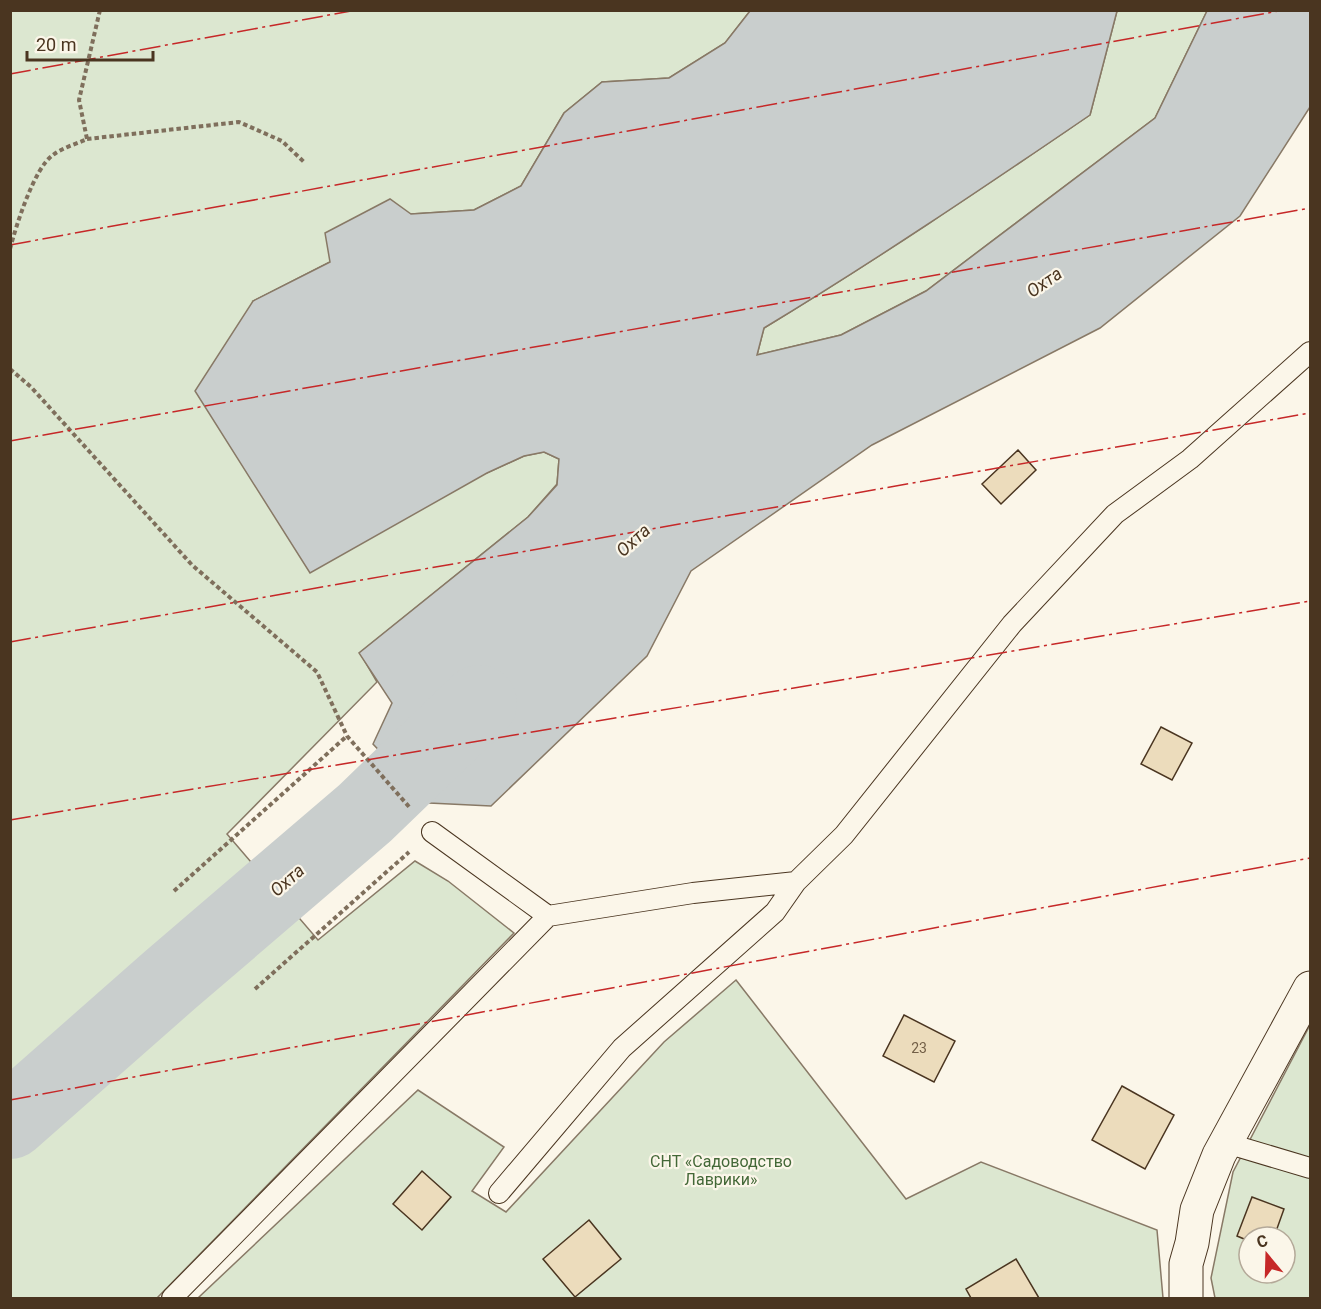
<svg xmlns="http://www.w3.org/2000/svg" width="1321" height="1309" font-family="Roboto,sans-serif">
<rect width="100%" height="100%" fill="#fbf6e9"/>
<path fill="#dce7d0" stroke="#887966" stroke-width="1.5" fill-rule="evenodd" d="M10,11H750L725,43L669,78L602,82L564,113L521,186L474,210L411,214L330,262L253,301L487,473L524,456L544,452L559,459L557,484L528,517L360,653L377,682L227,834L318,940L415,861L448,881L514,933L157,1298H11Z
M1117,11H1207L1155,118L926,291L841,335L757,355L764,328C875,261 982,188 1090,115Z
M736,980L906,1199L981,1162L1157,1230L1163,1298H198L418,1090L504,1147L472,1191L506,1212L664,1042Z
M1310,1025V1298H1215L1211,1278L1233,1172ZM1249,1237H1285V1273H1249Z"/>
<path fill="#c9cecd" stroke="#887966" stroke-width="1.5" d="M750,11H1117L1090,115C983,188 875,261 764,328L757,355L841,335L926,291L1155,118L1207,11H1310V107L1240,216L1100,328L872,445L691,571L647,656L491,806L429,803L373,744L392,703L359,653L528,517L557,485L559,459L544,452L524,456L487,473L310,573L195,391L253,301L330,262L325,233L390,199L411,214L474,210L521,186L564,113L602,82L669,78L725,43Z"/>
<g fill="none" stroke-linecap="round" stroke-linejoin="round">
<path stroke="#c9cecd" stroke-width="76" d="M10,1121L170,980L365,813L479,703"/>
</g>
<path fill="#ecdcbc" stroke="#4a3520" stroke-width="1.5" d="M1018,450L1036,470L1001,504L982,484Z
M1161,727L1192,743L1172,780L1141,764Z
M904,1015L955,1041L934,1082L883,1056Z
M1122,1086L1174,1115L1145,1169L1092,1140Z
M422,1171L451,1197L422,1230L393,1204Z
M1252,1197L1284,1209L1274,1237H1249V1241L1237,1236Z
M589,1220L621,1259L575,1297L543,1259Z
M1016,1259L1039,1298H971L966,1289Z"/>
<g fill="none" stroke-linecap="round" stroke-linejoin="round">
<g stroke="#4a3520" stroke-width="22">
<path id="lane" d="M432,832L548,916
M1226,1143L1310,1168
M499,1193L622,1048L775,912L796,882L844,835L1012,624L1115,514L1190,459L1310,352
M172,1298L548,916L693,893L796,882"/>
</g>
<g stroke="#4a3520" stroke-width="35">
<path id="street" d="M1186,1298V1264L1192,1243L1197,1210L1219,1155L1310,988"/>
</g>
<path stroke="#7f6f5c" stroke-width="4" stroke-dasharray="4.5 3" stroke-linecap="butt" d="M87,139L239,122L282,141L305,163
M10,249C16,226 34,168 53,155C62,148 76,144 87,139L79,100L100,10
M10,369L31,387L192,565L317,672L347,736L411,809
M174,891L347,736
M255,989L409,852"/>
<use href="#lane" stroke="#fbf6e9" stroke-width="20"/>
<use href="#street" stroke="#fbf6e9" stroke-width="33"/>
<path stroke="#c62828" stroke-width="1.5" stroke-dasharray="21 4.5 3 4.5" stroke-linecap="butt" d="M10,74L356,10
M10,245L1284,10
M10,441L1310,208
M10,642L1310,413
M10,820L1310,601
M10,1100L1310,858"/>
</g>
<g text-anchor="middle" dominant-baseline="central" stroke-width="4.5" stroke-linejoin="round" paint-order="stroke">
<g font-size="14" fill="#725f47">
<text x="919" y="1048">23</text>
</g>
<g font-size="16" fill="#436837" stroke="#fbf6e9">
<text x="721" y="1161">СНТ «Садоводство<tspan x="721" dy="18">Лаврики»</tspan></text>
</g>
<g font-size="18" font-style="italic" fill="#4a3520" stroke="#fbf6e9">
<text transform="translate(1044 282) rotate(-35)">Охта</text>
<text transform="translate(633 540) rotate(-42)">Охта</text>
<text transform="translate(287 880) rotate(-41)">Охта</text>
</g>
</g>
<rect width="1321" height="1309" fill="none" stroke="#4a3520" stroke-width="24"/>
<g transform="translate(1267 1255) rotate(341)"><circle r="28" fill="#fbf6e9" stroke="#b4a999" stroke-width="1.5"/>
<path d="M0-4.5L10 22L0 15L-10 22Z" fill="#c62828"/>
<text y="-9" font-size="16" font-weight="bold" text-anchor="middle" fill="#4a3520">С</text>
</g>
<path d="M27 51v9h126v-9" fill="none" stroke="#4a3520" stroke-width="3"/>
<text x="36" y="51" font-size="18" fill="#4a3520" stroke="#fbf6e9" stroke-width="4.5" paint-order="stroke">20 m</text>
</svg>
